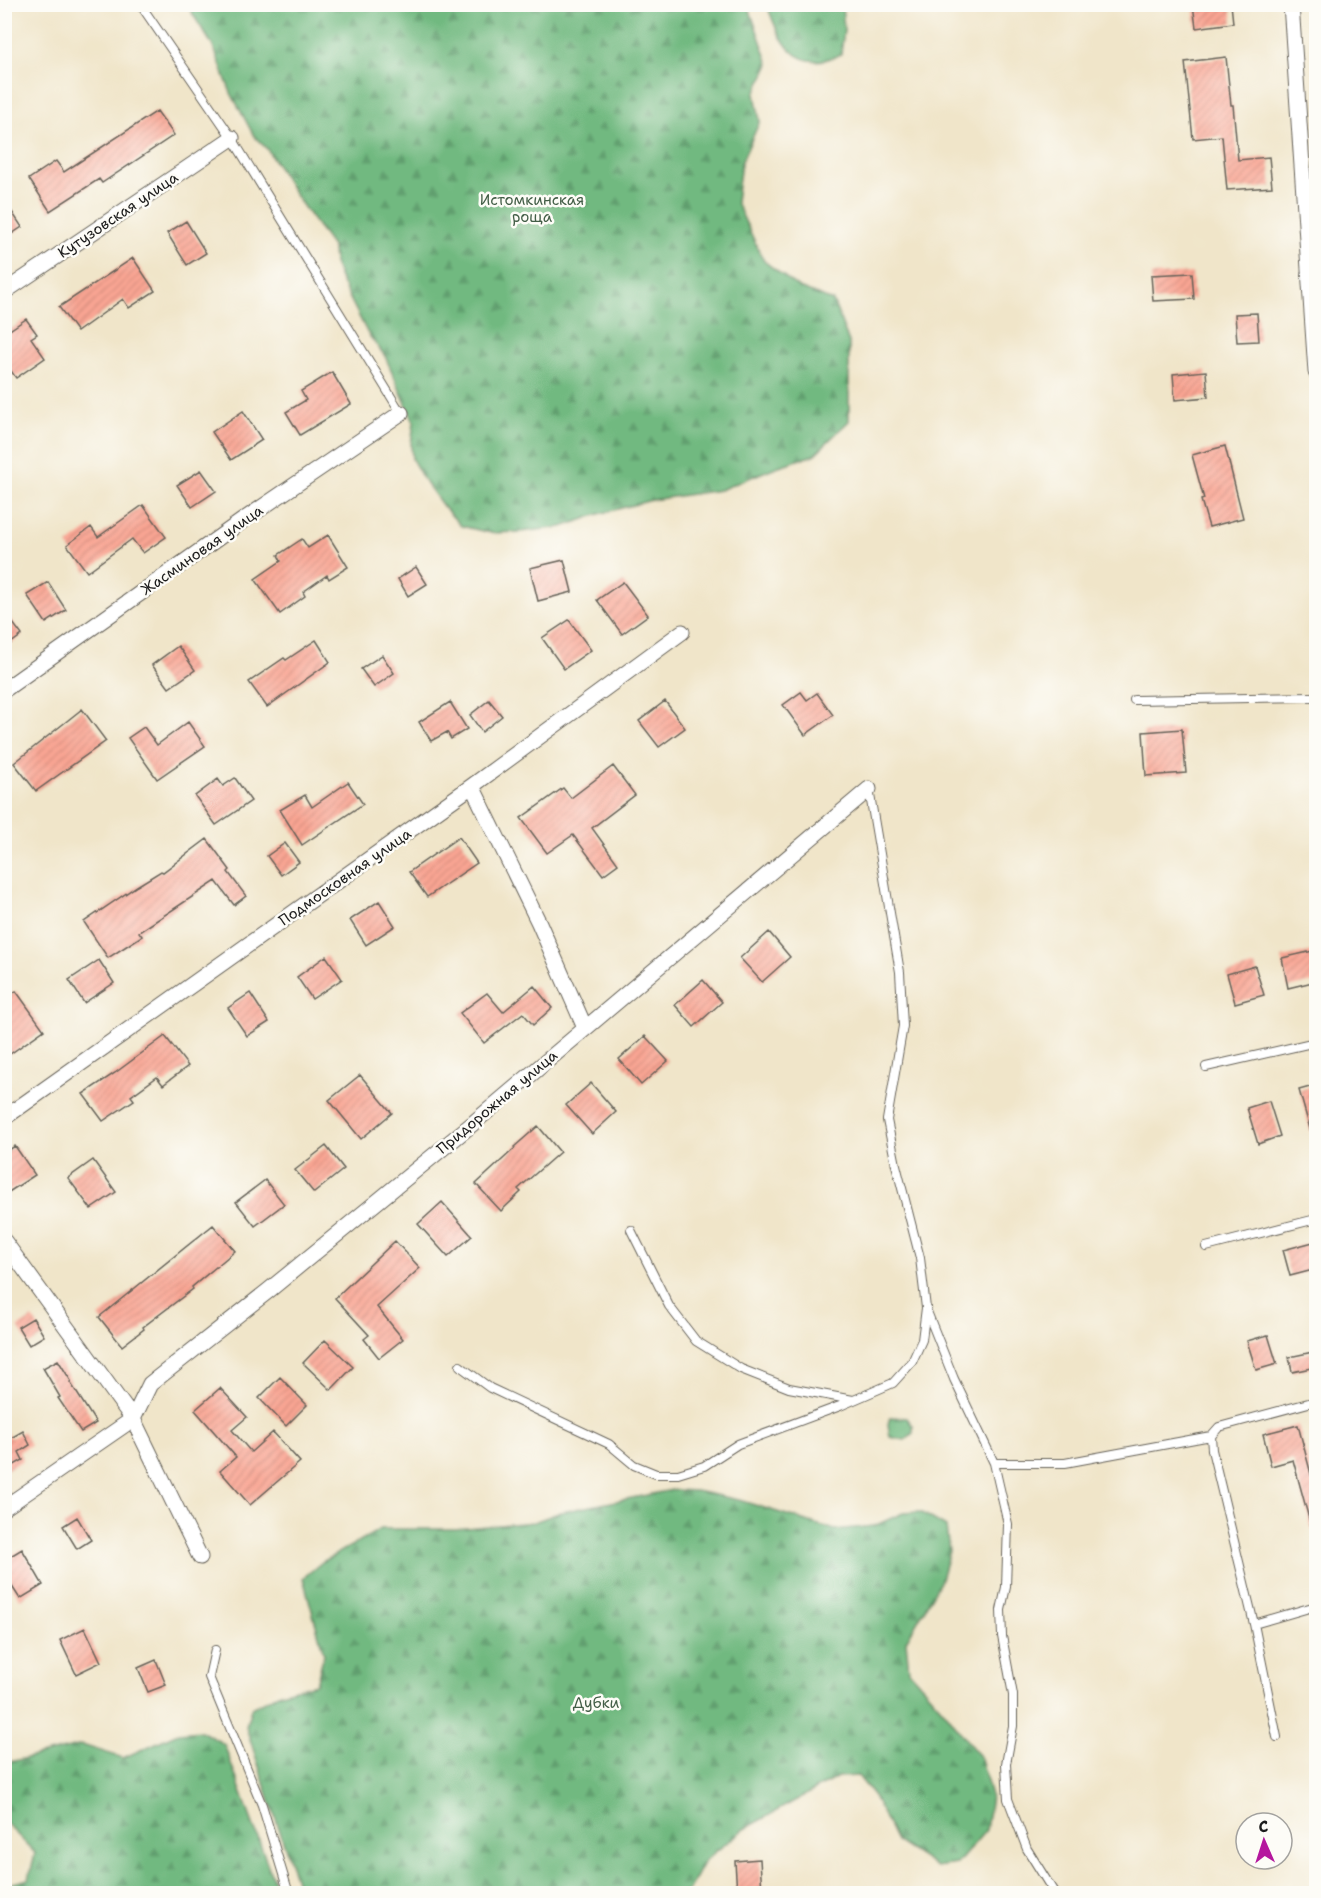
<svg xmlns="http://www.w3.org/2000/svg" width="1321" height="1898" font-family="'Shantell Sans',sans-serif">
<defs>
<pattern id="forest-firs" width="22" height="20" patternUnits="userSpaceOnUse" patternTransform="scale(1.5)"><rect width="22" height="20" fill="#71b980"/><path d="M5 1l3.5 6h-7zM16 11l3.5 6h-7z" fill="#619e6e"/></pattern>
<pattern id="building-hatch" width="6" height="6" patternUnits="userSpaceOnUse" patternTransform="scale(1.5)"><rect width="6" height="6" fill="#f9a593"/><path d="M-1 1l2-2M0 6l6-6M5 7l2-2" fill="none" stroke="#d58d7e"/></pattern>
</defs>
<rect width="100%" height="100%" fill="#fdfcf7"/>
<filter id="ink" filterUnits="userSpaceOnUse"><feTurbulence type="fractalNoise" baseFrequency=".0167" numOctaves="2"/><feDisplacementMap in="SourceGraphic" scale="12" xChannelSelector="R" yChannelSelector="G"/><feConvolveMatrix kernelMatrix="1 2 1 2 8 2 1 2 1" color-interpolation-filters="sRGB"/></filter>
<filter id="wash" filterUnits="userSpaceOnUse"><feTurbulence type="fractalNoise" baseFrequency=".008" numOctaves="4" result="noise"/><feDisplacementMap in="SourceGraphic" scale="24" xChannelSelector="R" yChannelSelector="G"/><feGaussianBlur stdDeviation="1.35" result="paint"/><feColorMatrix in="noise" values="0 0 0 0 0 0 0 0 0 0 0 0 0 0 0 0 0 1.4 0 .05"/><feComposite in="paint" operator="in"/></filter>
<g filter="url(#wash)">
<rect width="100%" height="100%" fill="#f0e5c9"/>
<path fill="url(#forest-firs)" stroke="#466a4e" stroke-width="1.5" d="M187,5H748L769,64L755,94L760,121L741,163L736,202L764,261L799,288L833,301L849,342V421L814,455L776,467L720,490L652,500L599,514L562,527L520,532L491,533L461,526L443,506L424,480L412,459L411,444L414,422L385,356L368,334L342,283L334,263L333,248L296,196L267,149L254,136L231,93L213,46Z
M767,5H842L844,30L841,54C795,76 780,41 767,5Z
M890,1417L907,1418L913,1426V1433L905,1440L890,1437L888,1424Z
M672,1490L696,1491L739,1500L835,1530L874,1526L903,1513L921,1512L946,1527L949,1551L940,1582L906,1641L909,1671L946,1713L981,1759L991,1796L986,1830L957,1864L936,1867L896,1841L874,1796L858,1776L838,1777L744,1829L704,1861L687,1893H300L246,1727L251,1708L280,1693L316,1684L324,1654L303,1578L322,1562L381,1529H455L534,1522L561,1512Z
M201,1731L224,1744L278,1893H5V1885L29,1879L35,1853L5,1822V1763L82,1745L123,1758L178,1733Z"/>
<g id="blocks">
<path fill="url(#building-hatch)" d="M1193,4H1231L1233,23L1196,28Z
M1226,57L1231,105H1233L1238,160L1269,157L1272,187L1227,190L1222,136L1193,139L1185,62Z
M157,111L174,135L102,183L99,179L50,211L29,179L56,161L64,172Z
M4,200L22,227L4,239Z
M186,221L206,253L187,265L167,233Z
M133,258L155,291L129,308L123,299L77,332L59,307Z
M1192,273L1194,299L1153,301L1151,275Z
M1257,313L1259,341L1237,342L1235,314Z
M26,319L37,334L31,338L45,358L16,378L4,361V334Z
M1206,371L1208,397L1175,400L1173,374Z
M332,372L351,404L300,435L286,412L306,400L301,391Z
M243,411L262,440L231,460L212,432Z
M1225,446L1243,518L1209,527L1201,500L1204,499L1192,455Z
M201,470L216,491L192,507L177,485Z
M143,505L166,537L143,553L132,539L87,572L67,545L91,527L98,537Z
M328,535L348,567L329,579L327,575L303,592L305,596L280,614L255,579L281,561L278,555L302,539L308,548Z
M564,560L572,592L538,601L530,568Z
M416,567L427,584L408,596L398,579Z
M48,582L66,610L46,623L27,595Z
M623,582L648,615L622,634L597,600Z
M4,611L22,635L4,648Z
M569,620L591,650L564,669L542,638Z
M316,640L330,662L267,707L249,682L284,658L286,660Z
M178,646L195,670L169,688L152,665Z
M382,655L394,673L374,687L361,669Z
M801,692L807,700L817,693L833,715L805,735L783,705Z
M489,700L502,716L482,732L470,715Z
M665,701L685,728L659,747L639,721Z
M450,702L467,729L451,739L447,732L431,741L419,722Z
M82,709L106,741L36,791L14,763Z
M188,722L205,746L157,779L128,738L144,727L157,745Z
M1182,729L1186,773L1146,776L1143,732Z
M613,766L635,795L592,828L618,864L603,875L573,835L547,853L521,818L563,788L571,798Z
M235,778L251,801L216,825L195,796L218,779L223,786Z
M348,782L363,804L302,845L280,810L305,795L312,807Z
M459,837L477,863L427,897L409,872Z
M207,839L230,870L228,872L246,896L234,905L216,881L139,932L142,936L108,958L84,922L137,886L161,871L163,872Z
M285,843L299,862L281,875L267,856Z
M379,901L395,926L366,945L350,920Z
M769,932L790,957L762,982L740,958Z
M1317,950V981L1288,988L1282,958Z
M326,956L342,979L312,999L297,977Z
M99,960L114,983L84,1003L69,980Z
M1255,966L1264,995L1235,1003L1227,974Z
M703,980L722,1002L694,1027L675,1005Z
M534,986L552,1008L533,1025L523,1013L484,1043L460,1013L487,993L503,1012Z
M16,991L44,1030L10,1054L4,1046V999Z
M250,993L269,1022L247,1036L228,1008Z
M165,1036L188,1066L163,1085L157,1077L131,1096L134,1100L103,1121L83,1094L115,1073Z
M645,1036L668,1061L641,1085L619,1059Z
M360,1075L392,1113L361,1139L329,1100Z
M591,1083L616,1112L592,1134L566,1105Z
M1317,1085V1136H1312L1299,1090Z
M1269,1101L1280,1136L1258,1144L1247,1108Z
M538,1126L560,1152L518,1189L521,1192L501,1211L476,1184L515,1148L514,1147Z
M15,1146L35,1175L4,1195V1153Z
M326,1146L344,1169L314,1193L295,1170Z
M93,1160L116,1192L91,1209L68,1178Z
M265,1180L284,1204L255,1226L236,1202Z
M442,1202L472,1236L448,1257L418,1224Z
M213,1225L235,1251L192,1287L193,1289L143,1327L144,1329L122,1346L99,1317Z
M395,1241L420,1268L377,1307L403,1339L379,1358L364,1339L369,1335L335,1298Z
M1317,1241V1269L1290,1276L1283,1250Z
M33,1318L44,1336L29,1345L18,1327Z
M1268,1335L1277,1364L1256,1370L1247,1341Z
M325,1340L353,1367L331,1390L303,1363Z
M1313,1352L1316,1367L1292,1372L1289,1357Z
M58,1360L71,1381L70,1382L96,1423L81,1432L58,1398L60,1397L43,1368Z
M280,1377L307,1405L286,1426L259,1398Z
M220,1388L247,1417L232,1430L251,1452L273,1432L300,1462L250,1505L220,1471L236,1457L195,1410Z
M1298,1425L1312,1478L1317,1477V1529L1312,1530L1293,1460L1271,1466L1263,1434Z
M4,1429L11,1438L23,1431L30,1445L19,1452L23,1460L4,1471Z
M77,1517L91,1540L77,1549L63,1526Z
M22,1549L43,1585L20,1599L4,1574V1560Z
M85,1628L101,1662L76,1674L60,1640Z
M156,1660L166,1685L148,1692L138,1668Z
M760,1859L762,1893H737L735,1861Z"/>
</g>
</g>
<g filter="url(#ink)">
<use href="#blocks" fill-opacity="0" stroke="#666259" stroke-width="1.5"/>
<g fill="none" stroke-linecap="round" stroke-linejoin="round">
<g stroke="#666259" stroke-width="10">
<path id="service" d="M140,4L232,138L401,413
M1134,700L1316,697
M1206,1067L1316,1042
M631,1230L669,1306L696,1341L741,1369L789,1388L853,1400
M1206,1247L1316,1219
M926,1309L954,1379L994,1463L1008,1524L1006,1587L1001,1610L1002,1636L1013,1695V1726L1006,1764L1008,1799L1027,1849L1055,1894
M460,1366L490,1388L609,1444L634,1465L656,1474H678L704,1466L738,1444L840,1406L893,1383L912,1362L922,1340L926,1308L920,1258L896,1165L887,1120L903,1026L900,972L869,789
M994,1463H1065L1211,1436
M1254,1624L1316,1606
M215,1650L209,1677L262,1805L289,1894
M1277,1737L1254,1624L1212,1450L1211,1436L1219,1427L1316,1401"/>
</g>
<g stroke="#666259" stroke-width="17">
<path id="minor" d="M1291,4L1316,372
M4,292L232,138
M4,690L242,521L401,413
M472,786L539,923L585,1028
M4,1118L472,786L682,632
M4,1241L133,1419L200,1557
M4,1508L133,1419L150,1384L268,1291L471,1125L869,789"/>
</g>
<use href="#service" stroke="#fff" stroke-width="8"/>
<use href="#minor" stroke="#fff" stroke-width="15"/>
</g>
</g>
<g text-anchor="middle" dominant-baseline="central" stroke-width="5" stroke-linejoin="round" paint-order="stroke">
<g font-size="15" fill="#435e47" stroke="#fdfcf7">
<text x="532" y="200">Истомкинская<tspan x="532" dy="17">роща</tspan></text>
<text x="596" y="1703">Дубки</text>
</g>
<g font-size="15" fill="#1c1c1c" stroke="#fdfcf7">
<text transform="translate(118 215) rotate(-34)">Кутузовская улица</text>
<text transform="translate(202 550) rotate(-35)">Жасминовая улица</text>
<text transform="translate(345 877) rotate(-35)">Подмосковная улица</text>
<text transform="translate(497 1102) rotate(-40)">Придорожная улица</text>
</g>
</g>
<rect width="1321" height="1898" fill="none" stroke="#fdfcf7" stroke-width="24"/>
<g transform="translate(1264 1841) rotate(357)"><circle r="28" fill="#fdfcf7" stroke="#a3a29f" stroke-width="1.5"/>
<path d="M0-4.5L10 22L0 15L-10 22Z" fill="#b5179e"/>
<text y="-9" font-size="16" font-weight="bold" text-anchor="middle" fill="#1c1c1c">С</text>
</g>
</svg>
